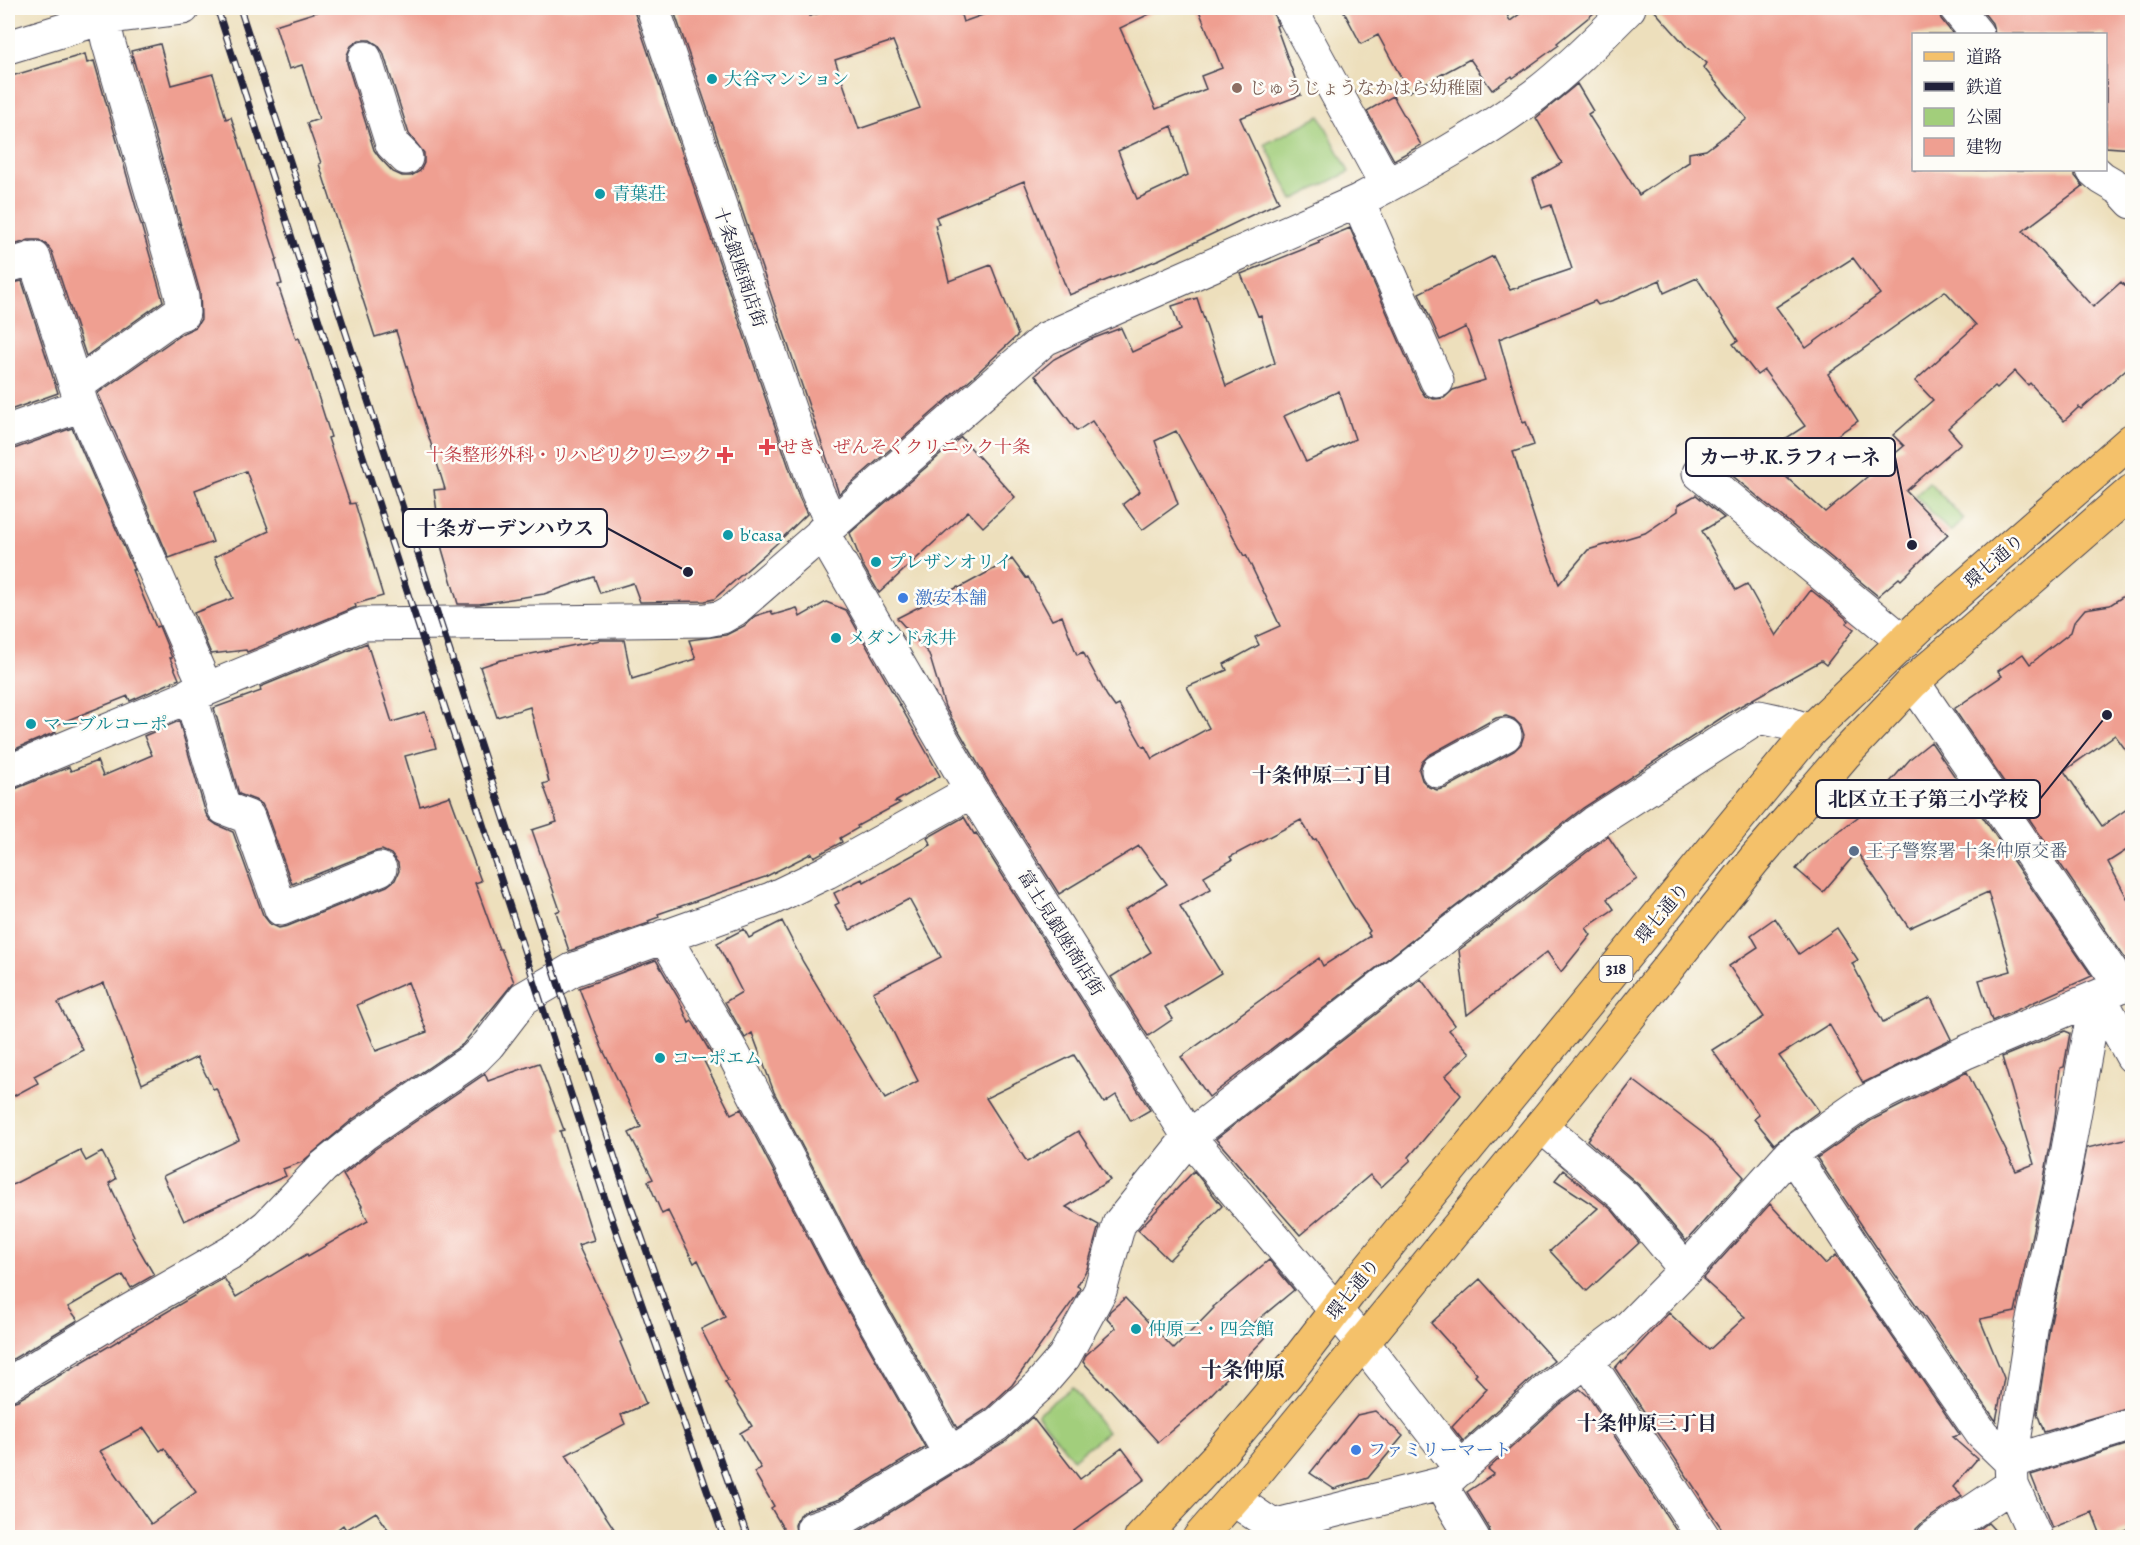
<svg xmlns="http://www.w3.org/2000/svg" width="2140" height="1545" font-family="Alegreya,'Noto Serif JP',serif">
<rect width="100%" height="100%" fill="#fdfcf7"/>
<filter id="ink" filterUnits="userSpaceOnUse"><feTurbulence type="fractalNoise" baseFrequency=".0167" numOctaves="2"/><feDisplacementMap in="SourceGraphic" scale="12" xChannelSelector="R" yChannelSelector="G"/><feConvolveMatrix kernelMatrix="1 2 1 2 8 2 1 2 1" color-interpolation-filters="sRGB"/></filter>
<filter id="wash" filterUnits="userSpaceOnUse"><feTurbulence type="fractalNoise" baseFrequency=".008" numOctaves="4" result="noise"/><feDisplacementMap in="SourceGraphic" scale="24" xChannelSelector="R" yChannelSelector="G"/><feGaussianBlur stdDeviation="1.35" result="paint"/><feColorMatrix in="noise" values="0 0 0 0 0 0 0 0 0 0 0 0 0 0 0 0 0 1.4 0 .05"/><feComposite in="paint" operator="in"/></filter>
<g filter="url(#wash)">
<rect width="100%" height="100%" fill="#eddfbc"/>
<path fill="#a2ce7b" stroke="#62785b" stroke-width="1.5" d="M1320,116L1349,172L1293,200L1265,144Z
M1929,482L1964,519L1950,532L1915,495Z
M1072,1387L1107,1432L1073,1459L1037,1414Z"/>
<g id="blocks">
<path fill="#ef9f91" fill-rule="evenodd" d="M329,8H635V14L799,497L807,514L775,545L714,599L705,601L640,602L633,583L600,593L594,577L544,594L479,604H458L442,549L434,490L445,489L396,331L375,337L319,164L321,163L307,123L319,119L302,65L289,69L275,25ZM359,40H370L378,45L383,52L409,134L424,153V163L420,171L411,176H402L393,172L379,157L374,150L347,63V55L351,46Z
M673,8H808L810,16L836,8H959L963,22L1002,8H1162L1120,28L1156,109L1206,89L1201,76L1222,68L1198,8H1271L1278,25L1276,26L1301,95L1240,118L1279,202L1160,259L1069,295L1024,181L936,217L939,224L935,225L949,281L991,265L1018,335L974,376L839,494ZM893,41L920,108L859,129L835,60ZM1172,126L1188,175L1137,199L1118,151Z
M1342,8H1504L1510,21L1528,8H1600L1557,43L1559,45L1513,78L1512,76L1492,90L1470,59L1409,92L1378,35L1361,44Z
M1652,8H1938L1941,19L1953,34H1914V170H2075V176L2083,186L2023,231L2093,307L2121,282L2133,295V363L2081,409L2079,407L2064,421L2030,383L2028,385L2015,371L1997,388L1995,386L1948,428L1961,443L1906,491L1948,534L1901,580L1899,578L1878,596L1728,472L1748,457L1751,461L1805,426L1764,370L1757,375L1733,344L1738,341L1697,278L1664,293L1660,280L1614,300L1598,305L1595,301L1499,339L1523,423L1526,422L1534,445L1513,452L1539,533L1559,584L1588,550L1645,533L1678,511V505L1696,495L1724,518L1702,531L1736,590L1747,584L1776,636L1811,590L1849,621L1846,623L1854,629L1826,665L1821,661L1735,709L1583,808L1209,1097L1181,1057L1319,958L1323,966L1370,936L1368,933L1370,931L1350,901L1316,839L1313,840L1301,820L1230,857L1232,860L1204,876L1211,889L1180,906L1221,973L1165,1007L1173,1019L1148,1036L1111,977L1151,952L1125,910L1167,884L1139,846L1059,894L988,781L945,707L929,654L897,618L958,587L959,588L1012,559L1026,578L1028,577L1052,620L1062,616L1077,655L1083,652L1107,696L1115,707L1119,705L1143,747L1145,746L1152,759L1209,728L1187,687L1227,670L1224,664L1259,645L1255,637L1280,626L1246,555L1244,556L1176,431L1155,441L1178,504L1142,530L1123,504L1140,491L1092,421L1077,431L1035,375L1054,359L1089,340L1121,328L1132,352L1180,330L1172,306L1197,298L1226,386L1275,363L1261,315L1258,316L1241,274L1319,243L1318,241L1350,228L1420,389L1425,396L1434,399L1444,398L1453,390L1485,380L1466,327L1440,340L1419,293L1493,256L1510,290L1572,269L1551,205L1542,208L1533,179L1562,163L1536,118L1577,84L1593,111L1588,114L1639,195L1689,162V153L1706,150L1747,119L1703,67L1707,63L1687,47ZM1853,258L1880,294L1806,348L1776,307ZM1945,291L1976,325L1915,381L1933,400L1893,435L1904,446L1825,512L1784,475L1807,460L1805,457L1858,421L1828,374ZM1339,391L1355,439L1306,462L1284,416ZM1506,716L1514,719L1521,726L1524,735L1521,744L1514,751L1446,788L1437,790L1429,787L1422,780L1419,770L1422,762L1429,755L1496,718Z
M1980,8H2133V149L2106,147V34H1995L1992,23Z
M160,44L171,85L213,74L226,119L231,117L277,259L275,260L282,284L278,285L296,339L299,338L309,367L331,437L328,438L350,504L355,503L383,596L355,604L356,607L247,652L246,650L211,654L194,613L233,598L214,557L269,531L246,471L195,490L213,542L169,558L98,393L183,333L196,327L201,319L200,292L131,51Z
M85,54L87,63L94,61L163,301L86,356L52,252L47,245L39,240H29L8,247V77Z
M1393,96L1421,145L1394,160L1367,111Z
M22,281L58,393L10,410L8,401V284Z
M72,428L134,570H132L156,627L159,626L172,658H170L179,679L130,701L128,696L53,726L56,732L8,752V449H14Z
M961,437L1015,497L983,527L968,511L879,593L862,564L850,533Z
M2133,590V760L2115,735L2064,771L2102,826L2133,805V846L2108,862L2133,909V970L1954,709L2002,676L1998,671L2023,654L2030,664L2071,632L2074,622L2085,609L2110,605Z
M826,602L846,610L940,776L895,802L900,803L857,826L858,828L840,838L842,842L814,857L812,853L765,877L658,914L659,917L648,921L649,923L569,951L556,912L560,910L532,830L557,822L543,784L549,782L530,707L497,717L480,667L501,660L600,640H624L632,679L696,659L689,640L726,635L744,626L755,616L771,611L773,615L797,608L800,617Z
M367,643L392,722L425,712L436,748L405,756L420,806L450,796L481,881L475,883L499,949H501L514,982L463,1044L353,1119L302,1162L283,1169L286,1176L258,1188V1187L184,1221L163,1176L239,1140L216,1088L213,1089L197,1057L142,1084L104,983L58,1003L83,1050L34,1076L38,1083L8,1099V790L15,789L69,767L71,771L97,761L103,776L152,755L144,736L179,721L206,814L210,820L217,825L233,832L263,915L270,924L279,928L288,926L387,886L395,880L399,871L398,863L391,854L382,850L373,852L292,884L265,810L262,804L255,800L239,794L214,708L261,691L260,687ZM408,982L427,1032L376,1051L357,1005Z
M1931,742L2092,976L1992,1021L1979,980L2011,971L1988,892L1909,928L1857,852L1823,892L1796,869L1808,855L1863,813L1911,758Z
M964,817L974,834L976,833L1150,1110L1131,1121L1116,1095L1104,1103L1074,1055L986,1098L1027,1162L1078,1131L1110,1180L1066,1207L1099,1225L1087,1269L1077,1286L1080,1288L1077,1295L1012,1385L985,1410L957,1428L864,1265L774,1092L752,1033L745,1038L725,1002L742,992L717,943L744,929L749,938L782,921L803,962L885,1099L918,1081L873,992L941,957L909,899L850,930L835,905L839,903L834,893L862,879L864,882L931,845L927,838Z
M1608,836L1637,879L1607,899L1614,909L1586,928L1591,935L1561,972L1547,952L1467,1015L1459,950Z
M1775,918L1799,954L1837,928L1858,960L1852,963L1883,1022L1931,998L1951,1039L1863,1083L1829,1024L1779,1056L1819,1111L1774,1144L1754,1119L1759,1115L1712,1050L1764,1017L1729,966L1758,947L1751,935Z
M656,960L679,999L689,1023L692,1021L712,1055L703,1059L731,1114L741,1109L832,1283L925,1447L840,1499L807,1510L799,1515L795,1525L797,1538H789L771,1508L774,1506L754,1472L761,1468L740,1433L752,1426L725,1382L728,1381L701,1329L725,1317L698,1260L694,1263L668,1211L662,1214L648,1181L653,1179L629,1133L641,1127L602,1048L579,988Z
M1421,979L1455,1025L1449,1030L1470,1053L1445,1076L1461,1095L1409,1157L1411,1160L1381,1187L1370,1175L1300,1235L1216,1139Z
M2065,1031L2070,1033L2064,1067L2060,1068L2055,1118L2043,1184L2015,1312L1980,1319L2004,1378L1996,1421L1883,1257L1817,1158L1872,1120L1967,1072L2016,1171L2034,1164L2002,1057Z
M539,1063L564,1130L560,1131L594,1240L578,1245L608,1308L622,1341L620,1342L646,1404L621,1415L625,1424L566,1455L620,1538H394L376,1512L346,1530L343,1525L326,1538H15L8,1527V1403L18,1400L224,1278L236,1297L307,1254L308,1256L368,1221L361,1207L362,1206L343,1175L375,1149L485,1074L488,1081ZM144,1428L160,1451L164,1448L196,1492L151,1524L100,1451Z
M1633,1080L1708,1137L1744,1177L1686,1241L1639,1185L1587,1140Z
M2133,1137V1173L2129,1174L2133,1202V1406L2044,1432L2037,1413L2050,1327L2087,1148Z
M80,1150L86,1161L102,1152L116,1179L109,1183L134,1236L132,1237L154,1275L131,1288L123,1275L68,1307L78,1320L8,1362V1187Z
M1563,1170L1612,1210L1639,1243L1587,1291L1550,1251L1598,1208L1555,1180Z
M1194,1171L1222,1206L1169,1260L1138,1230Z
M1770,1204L1825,1264L1836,1255L1960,1435L1952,1437L1977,1459L1953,1487L1962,1496L1923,1522L1916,1529L1915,1538H1728L1615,1368L1621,1361L1622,1363L1669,1313L1709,1350L1745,1317L1703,1279Z
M1269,1260L1294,1290L1253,1324L1266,1337L1198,1408L1158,1442L1107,1386L1106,1387L1083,1362L1086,1355L1116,1328L1107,1318L1110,1311L1125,1298L1174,1349L1214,1308L1213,1307Z
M1480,1279L1554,1361L1533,1377L1463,1441L1452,1427L1487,1389L1475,1376L1477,1374L1431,1323Z
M1580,1389L1589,1397L1681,1538H1492L1489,1528L1467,1492L1494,1474L1488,1469L1558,1405Z
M1375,1411L1403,1436L1368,1478L1334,1489L1310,1473L1357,1415Z
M1032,1417L1080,1479L1122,1448L1145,1479L1064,1538H843L858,1532L1006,1441Z
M2129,1444L2133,1453V1528L2108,1538H2102L2092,1512L2052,1528L2031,1475Z
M1988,1523L2002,1538H1967Z"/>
</g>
</g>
<g filter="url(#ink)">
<use href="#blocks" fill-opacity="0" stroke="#403e4e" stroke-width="1.5"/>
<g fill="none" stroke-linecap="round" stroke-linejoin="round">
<g stroke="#403e4e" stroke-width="35">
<path id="minor" d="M653,8L817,491L832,524
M1290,8L1387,186
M1956,8L1977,34
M8,47L103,18L183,8
M365,58L392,144L406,158
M2093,170L2102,178L2119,188L2132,202
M1358,201L1437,381
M8,266L34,258L82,405L206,688
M76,386L174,316L183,313L182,297L108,41L103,18
M8,431L82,405
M1699,473L1904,642
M822,532L972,791L1189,1137L1363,1343L1461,1469
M1913,682L2121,986L2099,996L2088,1039L2061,1188L2032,1324L2011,1462L2012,1485L2036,1538
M190,694L224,808L248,817L281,909L380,869
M1438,771L1505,735
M8,772L363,624L707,620L722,617L734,610L1045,339L1358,201C1419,169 1481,136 1535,95C1569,69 1599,38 1629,8
M664,936L734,1055L848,1274L950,1454
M1541,1126L1625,1197L1685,1269
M1789,1155L1803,1171L1867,1268L1982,1434L2011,1462L2132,1424
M1587,1360L1704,1538
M8,1384L122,1315L237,1249L267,1226L323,1167L364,1134L475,1058L488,1045L524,998L572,970L771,899L827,872L972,791
M1440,1484L1473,1538
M1233,1499L1273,1526L1444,1483L1546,1391L1622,1334L1693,1262L1789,1155L1862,1104L1885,1092L1966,1052L2099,996L2132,1056
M813,1528L848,1516L940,1460L996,1425L1039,1386L1064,1357L1100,1291L1119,1224L1189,1137L1419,957L1594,823L1759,717L1787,723L1810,731
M1933,1538L2012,1485"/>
</g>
<g stroke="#403e4e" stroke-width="35">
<path id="major" d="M1141,1538L1218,1456L1286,1375L1356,1284L1810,731L1924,622L2132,440
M1199,1538L1256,1473L1585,1072L1754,860L1844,755L1913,682L2132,491"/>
</g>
<use href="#minor" stroke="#fff" stroke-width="33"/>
<use href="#major" stroke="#f4c16b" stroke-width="33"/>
<g stroke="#22223b" stroke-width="7">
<path id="rail" d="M217,8L609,1211L724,1538
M240,8L629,1201L748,1538"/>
</g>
<use href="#rail" stroke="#fdfcf7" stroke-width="4.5" stroke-dasharray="14" stroke-linecap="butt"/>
</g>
</g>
<g fill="#0f9aa8" stroke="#fdfcf7" stroke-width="2">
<circle cx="712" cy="79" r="6"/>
<circle cx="600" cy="194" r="6"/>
<circle cx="728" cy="535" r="6"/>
<circle cx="876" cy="562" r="6"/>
<circle cx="836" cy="638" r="6"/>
<circle cx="31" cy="724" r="6"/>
<circle cx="660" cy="1058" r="6"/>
<circle cx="1136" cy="1329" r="6"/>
</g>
<circle fill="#8d6e63" stroke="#fdfcf7" stroke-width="2" cx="1237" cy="88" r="6"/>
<g fill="#e0444e" stroke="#fdfcf7" stroke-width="2">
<path d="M764 438h6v6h6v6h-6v6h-6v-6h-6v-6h6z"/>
<path d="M722 446h6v6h6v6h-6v6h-6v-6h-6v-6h6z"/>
</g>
<g fill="#3f7fe0" stroke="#fdfcf7" stroke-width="2">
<circle cx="903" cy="598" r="6"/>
<circle cx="1356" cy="1450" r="6"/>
</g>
<circle fill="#5c6f8a" stroke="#fdfcf7" stroke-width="2" cx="1854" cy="851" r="6"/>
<g text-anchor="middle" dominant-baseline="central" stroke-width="5" stroke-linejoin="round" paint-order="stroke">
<rect fill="#fdfcf7" stroke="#646373" stroke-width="1.5" x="1599.5" y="956" width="33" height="26" rx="4.5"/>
<g font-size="16" font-weight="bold" fill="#22223b">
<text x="1616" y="969">318</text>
</g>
<g font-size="18" fill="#0d838f" stroke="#fdfcf7" text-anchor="start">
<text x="724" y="79">大谷マンション</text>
<text x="612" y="194">青葉荘</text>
<text x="740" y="535">b'casa</text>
<text x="888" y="562">プレザンオリイ</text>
<text x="848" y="638">メダンド永井</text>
<text x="43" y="724">マーブルコーポ</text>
<text x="672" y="1058">コーポエム</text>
<text x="1148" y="1329">仲原二・四会館</text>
</g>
<g font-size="18" fill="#785e54" stroke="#fdfcf7" text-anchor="start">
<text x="1249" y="88">じゅうじょうなかはら幼稚園</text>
</g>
<g font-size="18" fill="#22223b" stroke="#fdfcf7">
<text transform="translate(740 267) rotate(71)">十条銀座商店街</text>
<text transform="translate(1994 561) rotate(-41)">環七通り</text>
<text transform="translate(1662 913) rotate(-50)">環七通り</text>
<text transform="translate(1061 933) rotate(58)">富士見銀座商店街</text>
<text transform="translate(1353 1289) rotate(-51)">環七通り</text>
</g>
<g font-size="18" fill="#be3a42" stroke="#fdfcf7" text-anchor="start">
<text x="780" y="447">せき、ぜんそくクリニック十条</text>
<text x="712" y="455" text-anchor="end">十条整形外科・リハビリクリニック</text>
</g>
<g font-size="18" fill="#366cbe" stroke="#fdfcf7" text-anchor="start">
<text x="915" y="598">激安本舗</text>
<text x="1368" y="1450">ファミリーマート</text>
</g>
<g font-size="18" fill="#4e5e75" stroke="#fdfcf7" text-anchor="start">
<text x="1866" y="851">王子警察署 十条仲原交番</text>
</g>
<g font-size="20" font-weight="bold" fill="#22223b" stroke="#fdfcf7">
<text x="1322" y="775">十条仲原二丁目</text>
<text x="1647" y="1423">十条仲原三丁目</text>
</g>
<g font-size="21" font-weight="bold" fill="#22223b" stroke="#fdfcf7">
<text x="1243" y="1370">十条仲原</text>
</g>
</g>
<path fill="none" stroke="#22223b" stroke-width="2" d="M1912 545L1895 457M688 572L607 528M2107 715L2040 799"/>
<g fill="#22223b" stroke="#fdfcf7" stroke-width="2">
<circle cx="1912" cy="545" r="6"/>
<circle cx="688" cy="572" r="6"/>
<circle cx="2107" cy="715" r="6"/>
</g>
<g fill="#fdfcf7" stroke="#22223b" stroke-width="2">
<rect x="1686" y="438" width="209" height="38" rx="6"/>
<rect x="403" y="509" width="204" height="38" rx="6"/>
<rect x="1816" y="780" width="224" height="38" rx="6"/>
</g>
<g font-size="20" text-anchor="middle" font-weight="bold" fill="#22223b">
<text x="1790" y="464">カーサ.K.ラフィーネ</text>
<text x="505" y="535">十条ガーデンハウス</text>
<text x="1928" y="806">北区立王子第三小学校</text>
</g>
<rect width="2140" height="1545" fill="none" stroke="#fdfcf7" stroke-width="30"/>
<rect x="1912" y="33" width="195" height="138" fill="#fdfcf7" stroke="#a5a5ac" stroke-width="1.5"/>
<rect x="1924" y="52" width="30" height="9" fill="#f4c16b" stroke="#a5a5ac" stroke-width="1.5"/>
<text x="1966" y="63" font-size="18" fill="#22223b">道路</text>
<rect x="1924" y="82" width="30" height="9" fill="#22223b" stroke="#a5a5ac" stroke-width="1.5"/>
<text x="1966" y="93" font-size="18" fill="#22223b">鉄道</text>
<rect x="1924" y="108" width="30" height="18" fill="#a2ce7b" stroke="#a5a5ac" stroke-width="1.5"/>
<text x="1966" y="123" font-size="18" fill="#22223b">公園</text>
<rect x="1924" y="138" width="30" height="18" fill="#ef9f91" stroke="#a5a5ac" stroke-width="1.5"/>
<text x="1966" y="153" font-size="18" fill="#22223b">建物</text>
</svg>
